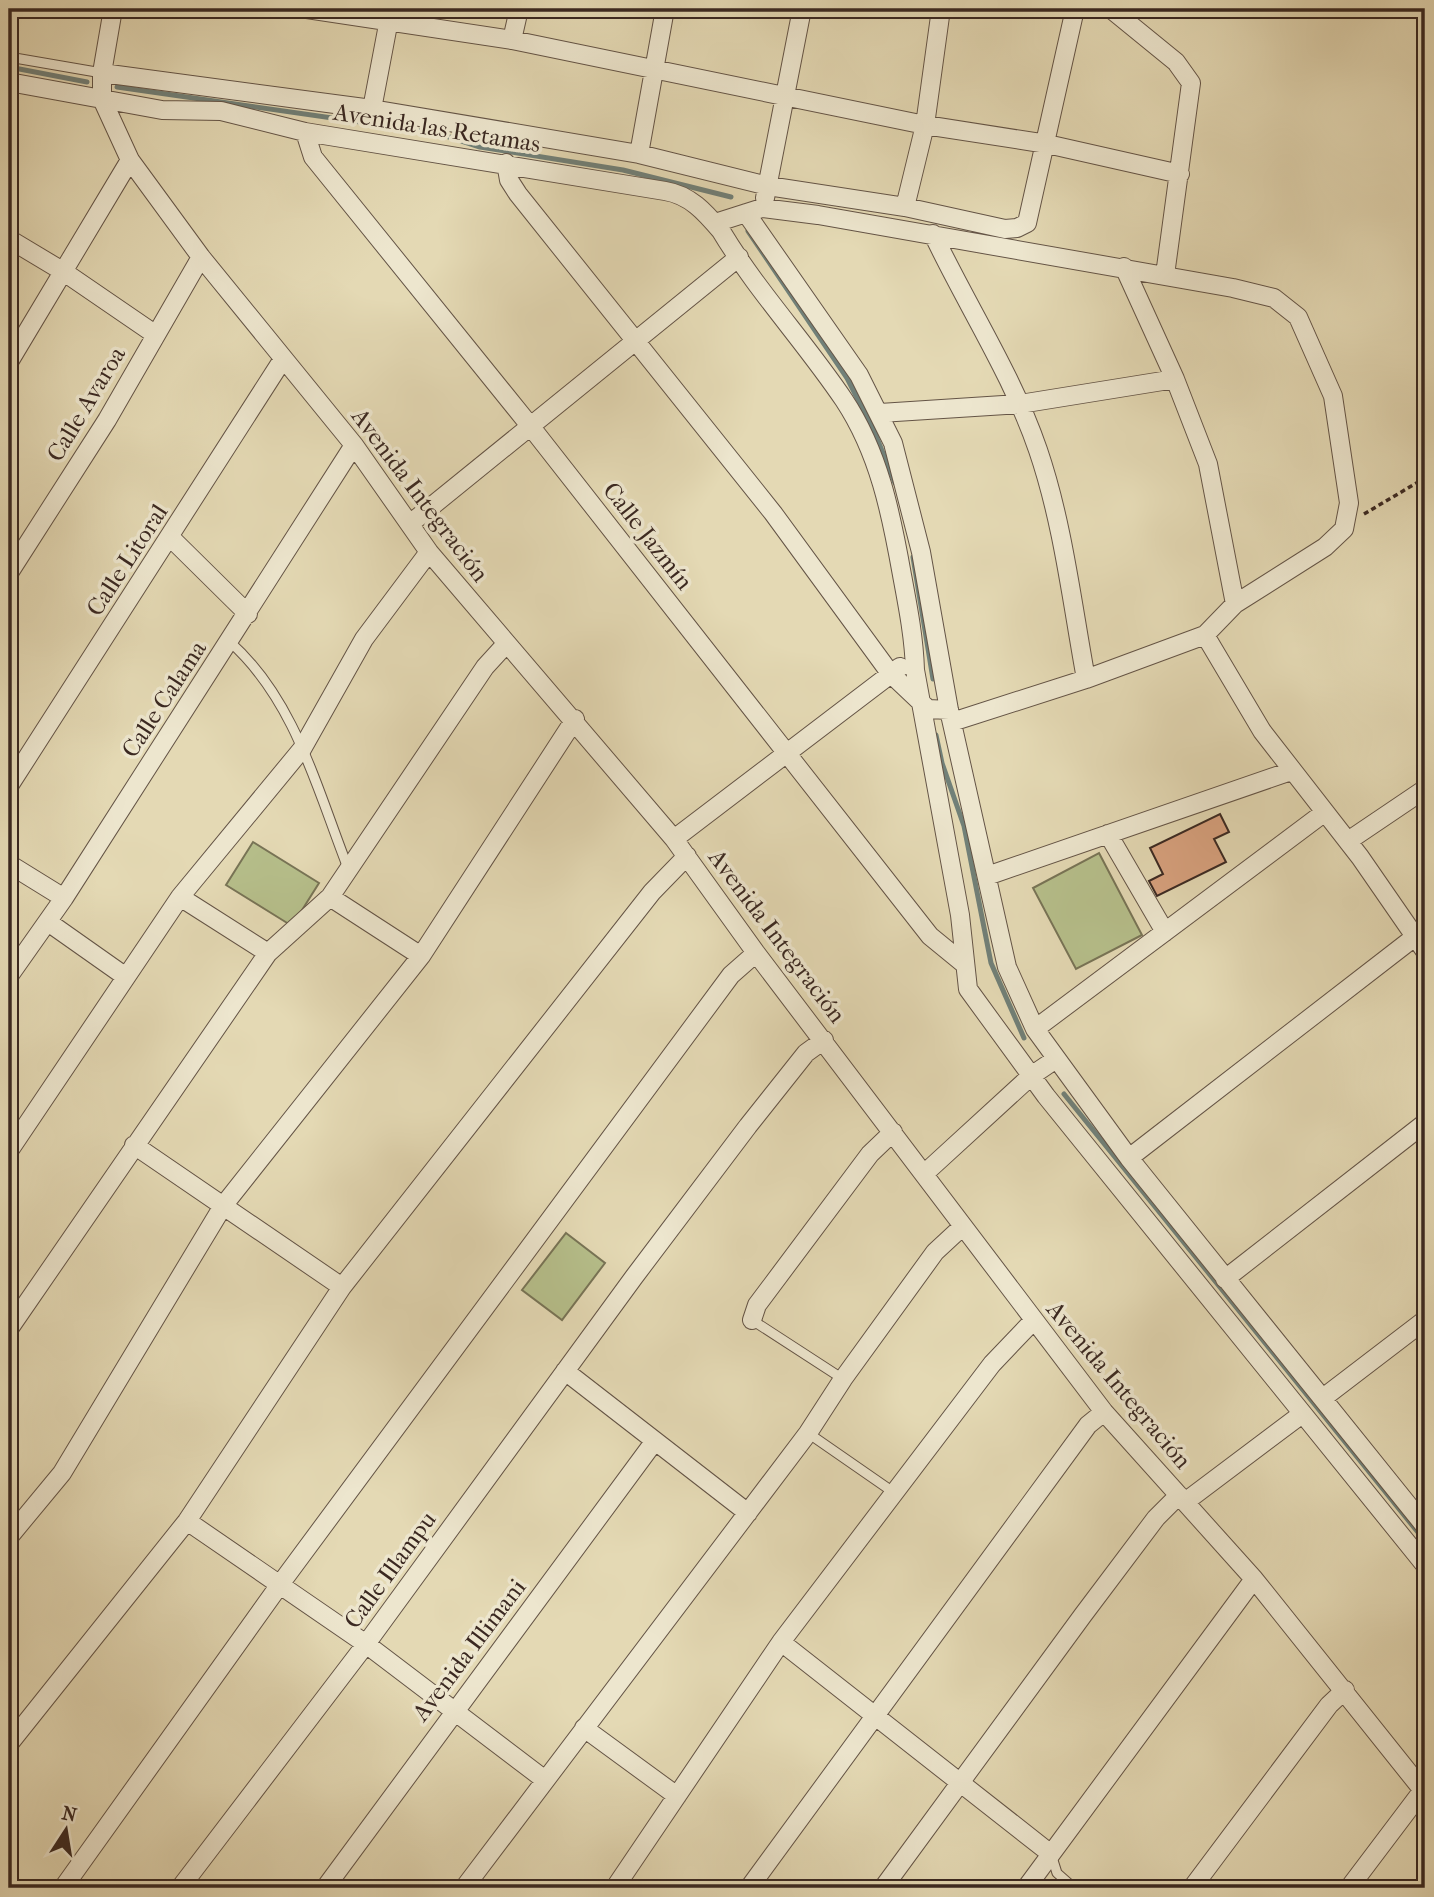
<svg xmlns="http://www.w3.org/2000/svg" width="1434" height="1897" font-family="'IM FELL French Canon',serif">
<rect width="100%" height="100%" fill="#e4d9b4"/>
<filter id="stains"><feTurbulence type="fractalNoise" baseFrequency=".00286" numOctaves="4"/><feColorMatrix values="0 0 0 0 .2 0 0 0 0 .09 0 0 0 0 .02 0 0 0 .5 -.17"/></filter>
<radialGradient id="worn" r=".72"><stop offset=".6" stop-color="#630" stop-opacity="0"/><stop offset="1" stop-color="#630" stop-opacity=".3"/></radialGradient>
<path fill="#b6bf8b" stroke="#787456" stroke-width="2" d="M253,842L319,883L292,926L226,885Z
M1099,853L1142,935L1076,969L1033,888Z
M566,1233L605,1263L562,1320L522,1290Z"/>
<g fill="none" stroke-linecap="round" stroke-linejoin="round">
<path stroke="#718078" stroke-width="5" d="M9,67L87,82
M117,87L437,133L480,147L623,170L731,197
M748,231L847,378L874,431L895,483
M913,557L933,679
M936,735L942,763L964,826L991,963L1024,1038
M1064,1094L1425,1541"/>
</g>
<path fill="#d8a17e" stroke="#3a2821" stroke-width="2" d="M1220,814L1229,832L1214,839L1226,862L1157,896L1149,881L1163,874L1150,848Z"/>
<g fill="none" stroke-linecap="round" stroke-linejoin="round">
<g stroke="#645446" stroke-width="11">
<path id="lane" d="M9,57L102,73
M230,642C295,700 317,789 348,868
M752,1320L843,1379
M808,1433L896,1494
M1051,1854L1057,1873L1074,1888"/>
</g>
<g stroke="#645446" stroke-width="20">
<path id="street" d="M113,9L102,73V99L130,160L201,257L354,445L429,552L674,839L756,953L1104,1412L1254,1579L1425,1793
M307,9L512,40L925,125L1047,144L1180,174
M1111,9L1176,62L1191,83L1165,275
M512,40L519,9
M102,73L372,109L639,154L768,186L905,207L1005,229L1017,228L1027,223L1075,9
M9,82L162,110L221,111L305,132L665,191C690,195 705,212 721,231C757,291 805,342 844,400C879,453 891,513 902,575C908,607 914,638 915,670L960,915L968,989L1046,1096L1425,1565
M372,109L391,9
M305,132L313,157L531,427L930,936L963,963
M639,154L665,9
M506,163L509,180L518,194L773,513L890,673L928,709L949,710
M765,198L802,9
M905,207L925,125L941,9
M746,213L859,375L893,443L921,552L949,710L1007,967L1035,1029L1129,1158L1425,1526
M715,223L762,208L818,215L1233,288L1274,298L1298,317L1333,396L1349,503L1344,529L1325,547L1235,604L1205,635L1086,679L952,722
M933,234C967,306 1012,374 1038,450C1063,523 1072,603 1086,679
M9,239L64,272L156,335
M1124,267L1175,379L1208,464L1235,604
M9,362L130,160
M880,413L1020,404L1175,379
M411,523L739,257
M171,538L248,614
M9,573L107,420L201,257
M1205,635L1262,731L1360,857L1425,951
M9,786L283,359
M1108,834L1165,932
M674,839L900,667
M1348,841L1425,789
M9,864L64,898
M987,876L1291,771
M180,897L268,953
M330,897L421,956
M48,922L126,977
M9,976L64,898L354,445
M1035,1029L1325,812
M134,1145L342,1287
M9,1151L180,897L302,749L364,639L429,552
M1129,1158L1416,936
M924,1174L1031,1076L1056,1059
M1225,1279L1425,1123
M752,1320L757,1305L870,1154L893,1132
M9,1329L268,953L330,897L485,667L506,644
M565,1371L748,1513
M1323,1398L1425,1320
M1185,1502L1302,1414
M187,1521L366,1644L545,1780
M9,1537L62,1473L223,1206L421,956L575,719
M781,1642L1051,1854
M584,1728L677,1796
M9,1744L187,1521L342,1287L652,892L687,856
M616,1886L781,1642L992,1364L1033,1321
M63,1888L281,1583L731,975L756,953
M180,1888L366,1644L634,1277L748,1126L806,1053L824,1040
M325,1888L654,1442
M464,1888L808,1433L843,1379L935,1252L962,1227
M749,1888L1088,1425L1104,1412
M883,1888L1083,1615L1156,1518L1179,1495
M1026,1888L1254,1579
M1192,1888L1329,1705L1345,1690
M1349,1888L1423,1790"/>
</g>
<path stroke="#3a2821" stroke-width="3.5" stroke-dasharray="5 3.5" stroke-linecap="butt" d="M1364,514L1425,478"/>
<use href="#lane" stroke="#ede6ce" stroke-width="9"/>
<use href="#street" stroke="#ede6ce" stroke-width="18"/>
</g>
<g text-anchor="middle" dominant-baseline="central" stroke-width="7" stroke-linejoin="round" paint-order="stroke">
<g font-size="24" fill="#3a2821" stroke="#ede6ce">
<text transform="translate(437 128) rotate(9)">Avenida las Retamas</text>
<text transform="translate(86 404) rotate(-59)">Calle Avaroa</text>
<text transform="translate(420 495) rotate(53)">Avenida Integración</text>
<text transform="translate(648 536) rotate(52)">Calle Jazmín</text>
<text transform="translate(127 560) rotate(-57)">Calle Litoral</text>
<text transform="translate(164 699) rotate(-57)">Calle Calama</text>
<text transform="translate(777 936) rotate(53)">Avenida Integración</text>
<text transform="translate(1119 1385) rotate(50)">Avenida Integración</text>
<text transform="translate(390 1570) rotate(-54)">Calle Illampu</text>
<text transform="translate(469 1650) rotate(-53)">Avenida Illimani</text>
</g>
</g>
<rect width="1434" height="1897" fill="none" stroke="#e4d9b4" stroke-width="35"/>
<rect x="10" y="10" width="1413" height="1876" fill="none" stroke="#3a2821" stroke-width="3.5"/>
<rect x="18" y="18" width="1399" height="1862" fill="none" stroke="#3a2821" stroke-width="2"/>
<g transform="translate(66 1830) rotate(12)" stroke="#ede6ce" stroke-width="5" paint-order="stroke">
<path d="M0-5L12 26L0 18L-12 26Z" fill="#3a2821"/>
<text y="-10" font-size="19" font-weight="bold" text-anchor="middle" fill="#3a2821">N</text>
</g>
<rect width="100%" height="100%" filter="url(#stains)"/>
<rect width="100%" height="100%" fill="url(#worn)"/>
</svg>
